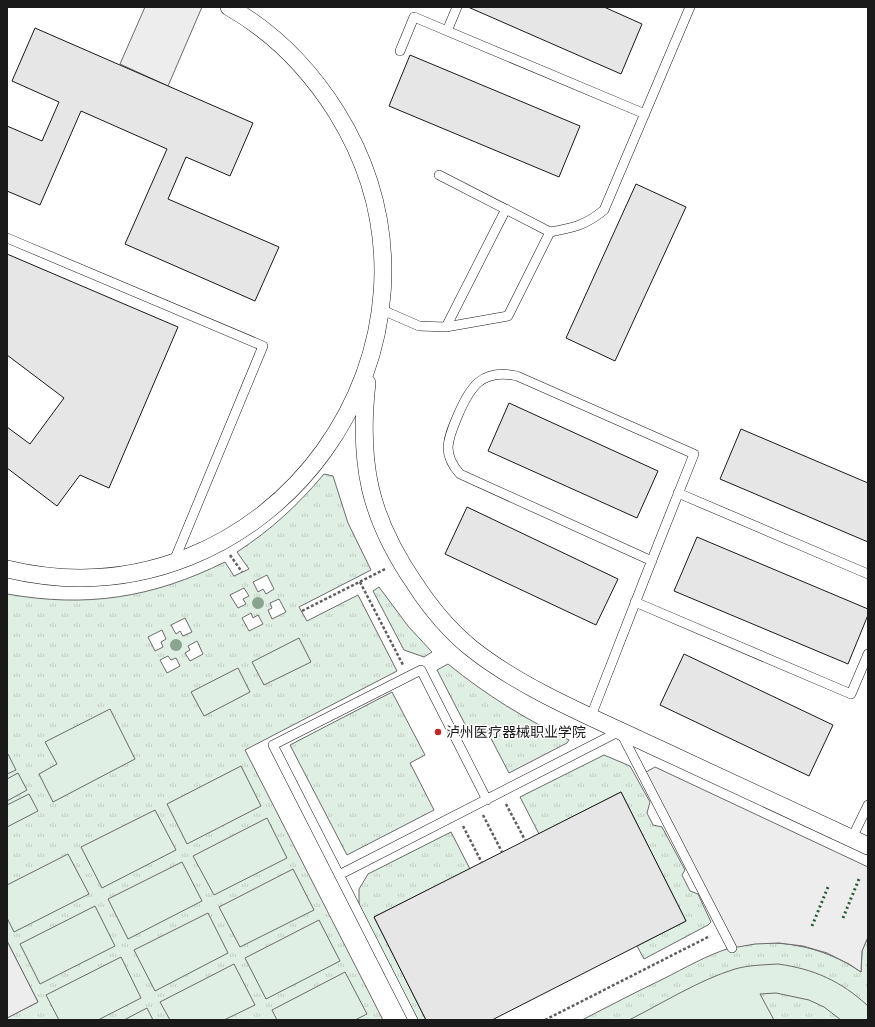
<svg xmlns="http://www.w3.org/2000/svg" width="875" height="1027" font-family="'Nunito Sans','Noto Sans SC',sans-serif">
<defs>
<pattern id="grass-tufts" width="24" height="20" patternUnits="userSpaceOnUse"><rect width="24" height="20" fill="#e0efe3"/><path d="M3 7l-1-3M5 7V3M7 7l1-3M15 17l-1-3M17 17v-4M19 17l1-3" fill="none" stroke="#c0ccc2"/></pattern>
</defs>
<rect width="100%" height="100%" fill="#fff"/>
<path fill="url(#grass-tufts)" stroke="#6a6a6a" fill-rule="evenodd" d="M324,474L333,476L348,523L371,570L299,607L307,621L358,595L397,671L245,750L383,1020H7V1018L38,1002L7,941V594C87,608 152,598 225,562L234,576L249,569L237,552C271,530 298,505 324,474ZM267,575L274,589L266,594L263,589L258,592L253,582ZM244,588L249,596L243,599L246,604L238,608L230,595ZM279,599L286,612L272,619L268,610L272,608L270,603ZM251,613L253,618L258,615L263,624L249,631L242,618ZM185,618L192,632L183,636L180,631L176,634L171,625ZM162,630L166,639L161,642L163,647L155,651L148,637ZM197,641L203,654L190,661L185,653L190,650L188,646ZM168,656L171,660L176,658L180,666L167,673L160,660Z
M379,587L408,626L432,652L424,657L404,650L373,591Z
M448,664C486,695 525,719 569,740L567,743L509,773L484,725L469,732L437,670Z
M392,692L425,755L410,763L434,810L347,855L290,745Z
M604,755L630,766L650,802L647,813L653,825L662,827L685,870L682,875L690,891L698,894L711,922L708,925L644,959L637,946L686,921L621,792L539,834L520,797Z
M451,832L470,869L374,917L426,1020H417L359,905V889L368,874Z
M868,937V1020H582C609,1006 636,992 663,979C685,968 707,955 730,948C775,936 823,946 861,972L862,951Z"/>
<path fill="#e0efe3" stroke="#6a6a6a" d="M299,638L311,662L264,685L252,662Z
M238,668L250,692L204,716L191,692Z
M110,709L135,759L53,802L39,774L57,764L45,742Z
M7,754H8L16,770L7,774Z
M241,766L261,806L187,844L167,804Z
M18,773L27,790L7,801V779Z
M29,794L38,811L7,827V805Z
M155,810L176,850L102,888L81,847Z
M267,818L287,858L214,895L193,856Z
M68,854L89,894L14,932L7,918V885Z
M182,862L202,901L128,939L108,899Z
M293,869L314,910L240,947L219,907Z
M95,906L115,946L40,984L20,944Z
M208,913L228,953L155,991L134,950Z
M319,920L340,961L266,999L245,958Z
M121,957L141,998L98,1020H59L46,995Z
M234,964L255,1005L224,1020H170L160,1002Z
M778,964C814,969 841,981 868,1006V1020H841L824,1007L809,1000L776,993L760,994L774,1020H629C663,1003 699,980 735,969C749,965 763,965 778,964Z
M345,972L367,1014L355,1020H277L272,1010Z
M147,1008L153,1020H124Z"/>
<path fill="#ededed" stroke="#6a6a6a" d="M145,7H202L168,86L120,64Z
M655,767L868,867V937L862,951L861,972L849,964L827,953L803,946L779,943L755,944L732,948L646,772Z
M7,941L38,1002L7,1018Z"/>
<path fill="#e6e6e6" stroke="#1a1a1a" d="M468,7H604L642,24L621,74Z
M35,28L253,123L230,176L186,157L168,199L279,247L255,301L125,244L167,149L81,111L40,205L7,191V126L42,141L59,102L12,81Z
M410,55L580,126L559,177L389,106Z
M636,184L686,207L615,361L566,338Z
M7,254L178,327L109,488L80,475L57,506L7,468V427L30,444L64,398L7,355Z
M509,403L658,471L637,518L488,451Z
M741,429L868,483V542L720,479Z
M467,507L618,579L596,625L445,554Z
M697,537L868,609V615L848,664L674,591Z
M684,654L833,725L809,776L660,705Z
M621,792L686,921L492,1020H426L374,917Z"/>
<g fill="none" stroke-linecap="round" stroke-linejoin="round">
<g stroke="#1a1a1a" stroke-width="10">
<path id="lane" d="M447,31L457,7
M400,51L414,17L645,114
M550,232C573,228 586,225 604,210L690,7
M7,238L263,346L174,561
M380,309L419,326L446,327L508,316L550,232L439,175
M446,327L506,209
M678,493L868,574
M635,602L851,694L868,654
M591,716C625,629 659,541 694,454L517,376C482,368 470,387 458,415C448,439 441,453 460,474L652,561
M852,838L868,805
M339,875L620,731L732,948
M413,1020L273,745L421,670L487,800"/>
</g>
<g stroke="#1a1a1a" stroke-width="18">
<path id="street" d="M367,383C358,463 369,517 415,584C430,607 450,631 471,648C522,689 596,719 655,747C726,780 797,813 868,846
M7,569C270,632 479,343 337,113C310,70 273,32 229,7"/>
</g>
<path stroke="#5f5f5f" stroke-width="2.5" stroke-dasharray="3 2" stroke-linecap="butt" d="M230,555L242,572
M360,582L403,665
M302,611L385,569
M506,804L525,840
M483,815L502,852
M463,826L482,863
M545,1020L710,936"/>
<use href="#lane" stroke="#fff" stroke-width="9"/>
<use href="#street" stroke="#fff" stroke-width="17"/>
<path stroke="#2b5a34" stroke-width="3" stroke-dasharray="2 3" stroke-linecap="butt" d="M843,918L859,879
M812,926L828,887"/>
</g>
<g fill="#8aa48f">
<circle cx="258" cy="603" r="6"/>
<circle cx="176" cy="645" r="6"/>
</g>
<circle fill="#c62828" stroke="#fff" stroke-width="1.5" cx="438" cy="732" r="4"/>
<g text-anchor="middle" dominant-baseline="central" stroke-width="3" stroke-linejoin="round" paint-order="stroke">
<g font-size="14" fill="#1a1a1a" stroke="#fff" text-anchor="start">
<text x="446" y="732">泸州医疗器械职业学院</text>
</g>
</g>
<rect width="875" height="1027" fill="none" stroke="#1a1a1a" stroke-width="16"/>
</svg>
